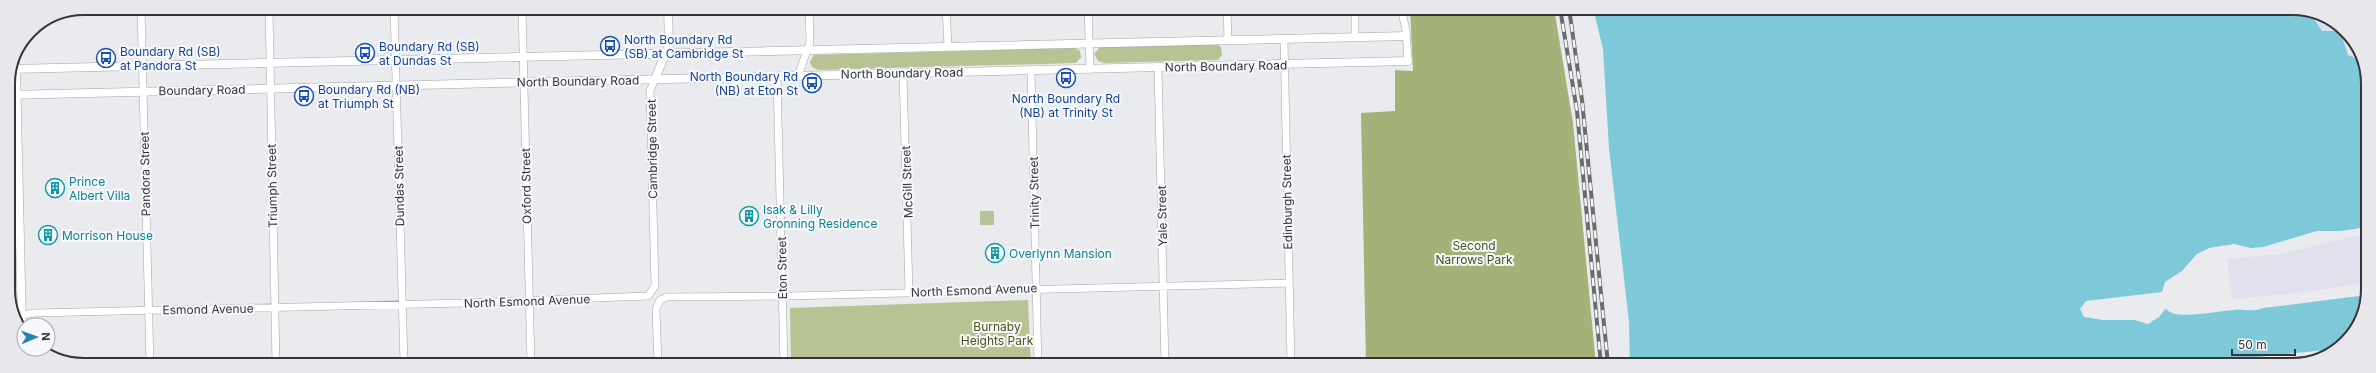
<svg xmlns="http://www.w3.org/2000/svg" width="2376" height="373" font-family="Inter,sans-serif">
<rect width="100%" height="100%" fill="#eaebee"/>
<path fill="#e0e1ec" d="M2309,12L2342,27L2362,61L2348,55L2340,31L2322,32Z
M8,104L10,108L14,303L11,310Z
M2367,233V283L2291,294L2232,299L2227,259L2281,254Z
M264,360V364H217V361Z"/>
<path fill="#b7c392" d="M1217,44L1221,47L1222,55L1218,60L1104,63L1098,61L1094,54L1100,47Z
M1075,48L1080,51L1081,57L1076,63L818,70L812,67L810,62L814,55Z
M980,211H994V225H980Z
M1028,300L1031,365H791L790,308Z"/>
<path fill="#a4b179" d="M1410,8H1554L1573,123L1596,365H1366L1361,113L1395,111V70L1413,71Z"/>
<path fill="#7ec9d9" d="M1593,8L2302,9L2309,12L2322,31H2340L2348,55L2362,61L2366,69L2367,227L2341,231H2317L2263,247L2251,248L2234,244L2209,248L2197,254L2182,271L2165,282L2162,292L2131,306L2129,313L2150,320L2164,307C2166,309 2169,312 2172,313C2183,318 2220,311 2233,310C2243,308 2253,313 2263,308L2367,295V299L2342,346L2335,349L2181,365H1630L1629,322L1609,148L1603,49Z"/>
<path fill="#eaebee" d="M2162,292L2164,293L2161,298L2149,303L2145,306L2136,307L2130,310L2131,313L2150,318L2160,308L2164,305L2167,307L2159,317L2148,324L2134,320H2103L2084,317L2080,309L2086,301Z"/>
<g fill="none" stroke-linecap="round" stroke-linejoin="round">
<g stroke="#a3a4a7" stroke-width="8">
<path id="minor" d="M141,8L150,364
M269,8L276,364
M394,8L404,364
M522,8L531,365
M946,8L948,46
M1088,8L1090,69
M1227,8L1228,40
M1355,8V37
M1401,8L1406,30L1408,61
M1284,39L1291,365
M15,52L16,69
M1158,68L1165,365
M1031,70L1038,365
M903,73L909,292
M777,76L784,365
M798,76L810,42L809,8
M15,316L35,313L465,303L648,296L655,286L650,91L655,79
M658,365L656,309L660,300L667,297L790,296L1289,283"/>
</g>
<g stroke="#a3a4a7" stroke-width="9">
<path id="tertiary" d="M11,69L1406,36
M16,69L22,327
M655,79L669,45L668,8
M8,95L1408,61"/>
</g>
<use href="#minor" stroke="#fff" stroke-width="7"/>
<use href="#tertiary" stroke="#fff" stroke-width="8"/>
<g stroke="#6c6c6e" stroke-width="4">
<path id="rail" d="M1560,8L1577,111L1601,365
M1569,8L1582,100L1608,365"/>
</g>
<use href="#rail" stroke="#f7f8fc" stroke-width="2.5" stroke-dasharray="8" stroke-linecap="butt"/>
</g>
<defs>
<g id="bus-ring" transform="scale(1)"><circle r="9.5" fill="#f7f8fc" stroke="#1a4fb4" stroke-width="1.5"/><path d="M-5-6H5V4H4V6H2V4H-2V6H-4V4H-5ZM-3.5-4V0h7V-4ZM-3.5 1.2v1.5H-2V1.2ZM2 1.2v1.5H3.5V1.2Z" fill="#1a4fb4"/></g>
<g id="building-ring" transform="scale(1)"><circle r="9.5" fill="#f7f8fc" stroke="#0f9aa8" stroke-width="1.5"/><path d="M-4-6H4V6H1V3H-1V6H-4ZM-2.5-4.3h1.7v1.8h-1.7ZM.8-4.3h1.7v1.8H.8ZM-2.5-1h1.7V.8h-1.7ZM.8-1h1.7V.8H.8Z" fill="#0f9aa8"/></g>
</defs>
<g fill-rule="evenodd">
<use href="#bus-ring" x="610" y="46"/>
<use href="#bus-ring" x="365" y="53"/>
<use href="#bus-ring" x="106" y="58"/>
<use href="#bus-ring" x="1066" y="78"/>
<use href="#bus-ring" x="812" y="83"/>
<use href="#bus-ring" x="304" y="96"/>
<use href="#building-ring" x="55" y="188"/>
<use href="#building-ring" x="749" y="216"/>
<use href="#building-ring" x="48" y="235"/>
<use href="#building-ring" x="995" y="253"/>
</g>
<g text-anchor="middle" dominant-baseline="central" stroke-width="4" stroke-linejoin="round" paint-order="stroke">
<g font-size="12" fill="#164399" stroke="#f7f8fc" text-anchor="start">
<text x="624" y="39">North Boundary Rd<tspan x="624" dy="14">(SB) at Cambridge St</tspan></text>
<text x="379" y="46">Boundary Rd (SB)<tspan x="379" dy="14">at Dundas St</tspan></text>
<text x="120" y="51">Boundary Rd (SB)<tspan x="120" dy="14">at Pandora St</tspan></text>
<text x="798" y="76" text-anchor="end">North Boundary Rd<tspan x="798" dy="14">(NB) at Eton St</tspan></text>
<text x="318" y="89">Boundary Rd (NB)<tspan x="318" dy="14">at Triumph St</tspan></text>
<text x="1066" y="98" text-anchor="middle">North Boundary Rd<tspan x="1066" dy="14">(NB) at Trinity St</tspan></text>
</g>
<g font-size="12" fill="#363638" stroke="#f7f8fc">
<text transform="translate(1226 66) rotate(-1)">North Boundary Road</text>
<text transform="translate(902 73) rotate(-1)">North Boundary Road</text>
<text transform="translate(578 81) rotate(-1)">North Boundary Road</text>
<text transform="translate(202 90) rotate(-1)">Boundary Road</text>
<text transform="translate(652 149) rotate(-91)">Cambridge Street</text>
<text transform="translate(145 174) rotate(-91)">Pandora Street</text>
<text transform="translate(907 182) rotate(-92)">McGill Street</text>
<text transform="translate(272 186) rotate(-91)">Triumph Street</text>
<text transform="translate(399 186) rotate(-91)">Dundas Street</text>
<text transform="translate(526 186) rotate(-91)">Oxford Street</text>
<text transform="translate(1034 193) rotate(-91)">Trinity Street</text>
<text transform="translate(1287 202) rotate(-91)">Edinburgh Street</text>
<text transform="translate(1162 216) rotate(-91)">Yale Street</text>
<text transform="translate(782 268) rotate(-91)">Eton Street</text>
<text transform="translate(974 290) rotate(-2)">North Esmond Avenue</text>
<text transform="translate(527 301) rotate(-2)">North Esmond Avenue</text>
<text transform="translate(208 309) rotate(-1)">Esmond Avenue</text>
</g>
<g font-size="12" fill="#0d838f" stroke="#f7f8fc" text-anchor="start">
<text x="69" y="181">Prince<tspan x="69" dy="14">Albert Villa</tspan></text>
<text x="763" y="209">Isak &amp; Lilly<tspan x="763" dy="14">Gronning Residence</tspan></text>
<text x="62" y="235">Morrison House</text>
<text x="1009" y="253">Overlynn Mansion</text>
</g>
<g font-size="12" fill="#495415" stroke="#f7f8fc">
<text x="1474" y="245">Second<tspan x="1474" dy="14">Narrows Park</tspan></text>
<text x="997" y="326">Burnaby<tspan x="997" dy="14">Heights Park</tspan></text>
</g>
</g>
<path d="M0 0H2376V373H0ZM84 15H2292A69 69 0 0 1 2361 84V289A69 69 0 0 1 2292 358H84A69 69 0 0 1 15 289V84A69 69 0 0 1 84 15Z" fill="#e8e8ec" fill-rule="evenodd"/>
<path fill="none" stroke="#363638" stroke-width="2" d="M84 15H2292A69 69 0 0 1 2361 84V289A69 69 0 0 1 2292 358H84A69 69 0 0 1 15 289V84A69 69 0 0 1 84 15Z"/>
<g transform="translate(36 337) rotate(88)"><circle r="19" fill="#f7f8fc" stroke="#aaaaae"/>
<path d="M0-3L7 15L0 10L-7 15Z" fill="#2484af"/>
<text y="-6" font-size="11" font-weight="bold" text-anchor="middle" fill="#363638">N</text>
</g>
<path d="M2232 349v6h63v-6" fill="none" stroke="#363638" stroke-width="2"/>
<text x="2238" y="349" font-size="12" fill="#363638" stroke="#f7f8fc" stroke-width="3" paint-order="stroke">50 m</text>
</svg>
